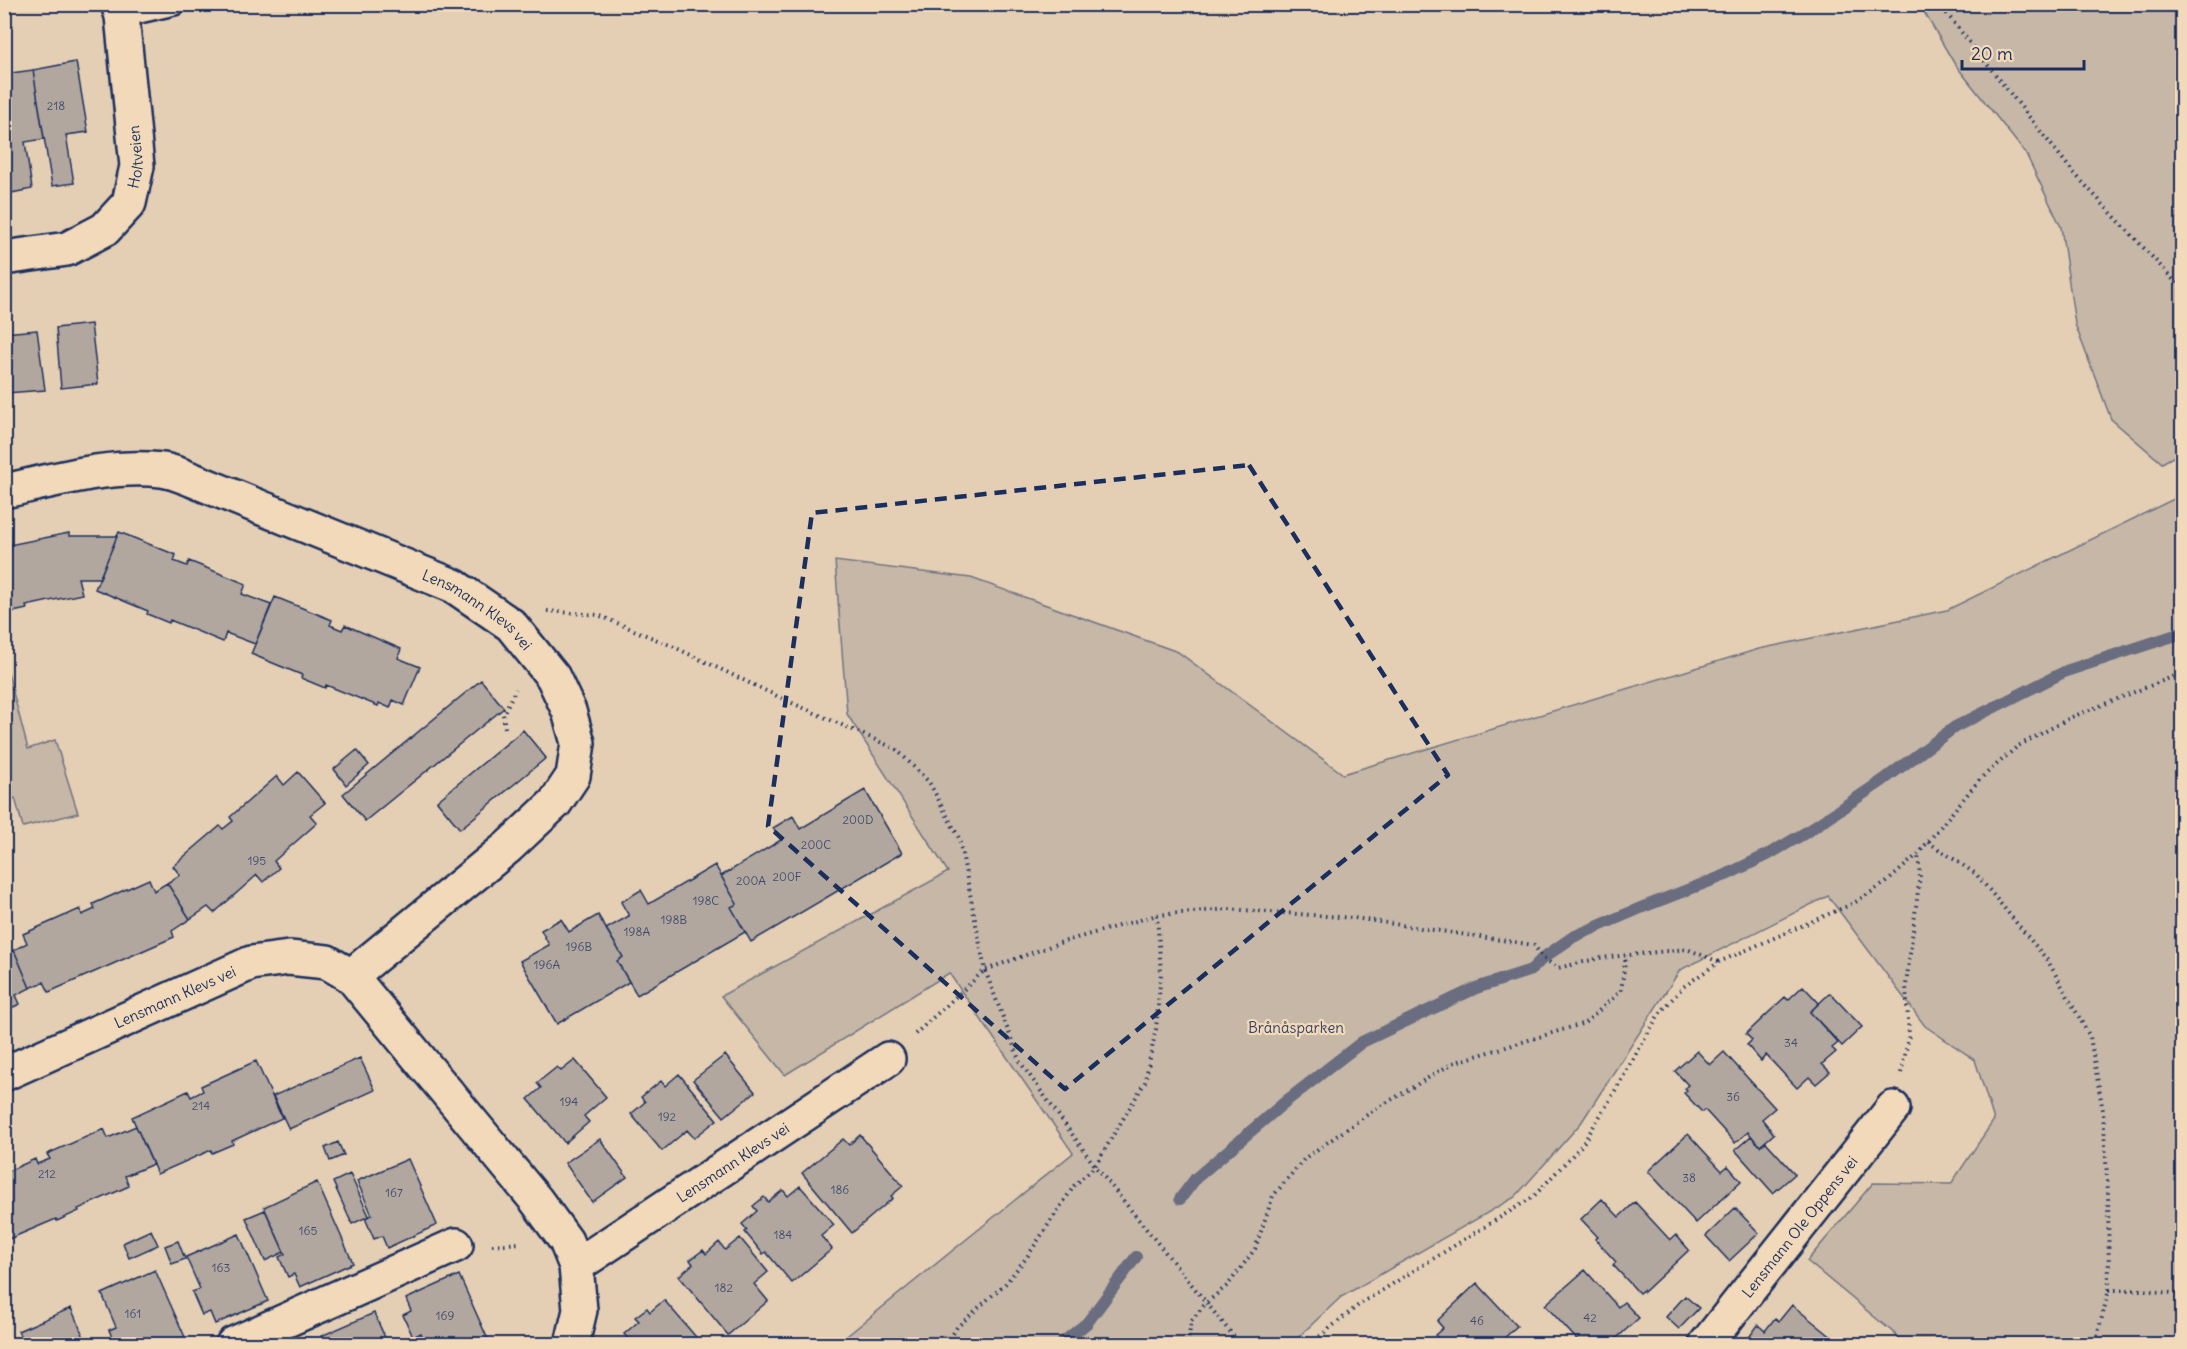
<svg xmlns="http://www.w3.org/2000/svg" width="2187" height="1349" font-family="Delius,sans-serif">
<rect width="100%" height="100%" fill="#e4cfb4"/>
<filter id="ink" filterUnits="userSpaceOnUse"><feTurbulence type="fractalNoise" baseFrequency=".0167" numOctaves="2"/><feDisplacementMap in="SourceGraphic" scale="12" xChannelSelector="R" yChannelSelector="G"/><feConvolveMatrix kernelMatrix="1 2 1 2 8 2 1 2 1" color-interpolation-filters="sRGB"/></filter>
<g filter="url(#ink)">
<path fill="#c6b7a7" stroke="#707382" stroke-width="1.5" d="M1920,5H2182V452L2162,463L2111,419L2075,324L2061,227L2026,154L1954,63Z
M2182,495V1344H1902L1895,1334L1807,1261L1873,1183L1951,1184L1994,1120L1975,1060L1925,1026L1828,896L1680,970L1581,1123L1515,1197L1341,1297L1291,1344H837L1073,1153L949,973L785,1075L721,996L948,872L847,714L835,561L971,578L1178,652L1343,774L1759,649L1947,610Z
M8,673L28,749L55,740L78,813L23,827L15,798L6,799L4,793V674Z"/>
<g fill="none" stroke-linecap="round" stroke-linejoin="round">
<path stroke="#696d7f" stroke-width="12" d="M1180,1199L1196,1178L1285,1102L1362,1042L1476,988L1531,970L1543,958L1573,937L1643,907L1726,875L1769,854L1805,833L1882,781L1955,727L2066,671L2182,633
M1061,1344L1087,1323L1136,1257"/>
</g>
<path fill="#b2a79f" stroke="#1b2f5e" stroke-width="1.5" d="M76,62L88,132L66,135L74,183L52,186L33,70Z
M33,70L44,139L25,142L32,189L11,193L4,153V74Z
M91,324L98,384L61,388L56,328Z
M37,330L45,390L6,393L4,333Z
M119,532L176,555L174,561L187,566L189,561L246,584L242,594L271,605L255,644L226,633L223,642L170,620L169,623L147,614L148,611L95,589Z
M69,533V536H117L100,578H78L82,594L26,606L27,609L4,614V552L10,551L9,545Z
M275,597L332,620L330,625L342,630L345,625L401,649L398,658L420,667L404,705L393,700L390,708L379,703L378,706L326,685L325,688L301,678L302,675L251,654Z
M481,680L504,708L365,821L343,794Z
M523,730L546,758L460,829L437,801Z
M357,750L369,765L346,785L334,769Z
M298,772L325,803L310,815L317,823L274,861L279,868L263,882L257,875L214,913L208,907L190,919L167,883L180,875L173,866L220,826L223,829L233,821L230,817L277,776L284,785Z
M865,790L902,853L751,942L731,907L737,904L721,876L781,840L773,828L793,816L800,829Z
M715,865L737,904L731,907L745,932L637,995L617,961L623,957L606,929L629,916L621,902L641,890L649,904Z
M149,879L154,891L167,883L190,919L172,931L174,937L49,992L44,982L30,988L14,950L27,943L23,934L80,909L82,915L95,909L93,904Z
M598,915L623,957L617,961L629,982L557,1024L520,961L549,945L541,930L561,919L569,932Z
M14,950L30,988L16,995L20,1004L4,1011V954Z
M1803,986L1819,1003L1810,1012L1838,1043L1832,1048L1836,1052L1822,1064L1830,1072L1816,1084L1809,1077L1797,1088L1766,1055L1761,1061L1747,1045L1752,1040L1746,1034L1785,997L1788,1000Z
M1830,993L1862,1027L1842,1046L1810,1012Z
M1697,1051L1710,1065L1724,1052L1775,1108L1762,1119L1774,1134L1760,1146L1748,1132L1735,1143L1705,1110L1702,1112L1684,1093L1687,1090L1685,1088L1688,1085L1675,1071Z
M725,1055L755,1092L724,1117L693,1080Z
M360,1058L375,1090L289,1129L273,1096Z
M575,1060L606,1097L584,1116L589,1122L565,1143L528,1099L541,1088L537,1083L557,1067L561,1071Z
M256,1061L282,1118L232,1141L233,1144L212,1153L211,1150L157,1174L132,1117L188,1091L191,1097L203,1091L201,1086Z
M679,1074L717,1120L694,1138L687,1130L662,1151L631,1114L645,1102L641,1097L661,1081L665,1086Z
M136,1126L153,1164L125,1176L129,1186L78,1209L79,1211L57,1221L56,1219L4,1241V1173L35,1159L37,1164L50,1159L47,1154L104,1129L108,1138Z
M1688,1134L1722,1171L1728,1166L1741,1181L1696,1223L1648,1171Z
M860,1135L903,1186L891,1196L893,1198L852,1233L802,1173L843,1139L849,1145Z
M1751,1136L1760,1146L1766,1142L1795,1174L1773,1193L1735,1150Z
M600,1139L627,1177L592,1202L565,1163Z
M338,1142L344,1155L330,1161L325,1148Z
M408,1159L437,1225L387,1248L382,1236L374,1239L365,1218L372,1215L357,1181Z
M350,1174L369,1216L352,1224L333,1182Z
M317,1182L353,1263L300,1287L294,1274L288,1277L279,1257L285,1254L264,1207Z
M800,1186L834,1225L821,1236L832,1249L792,1283L766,1252L763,1254L745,1232L747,1230L742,1224L757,1211L753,1206L764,1197L768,1202L783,1190L788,1196Z
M1602,1199L1619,1217L1635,1202L1670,1240L1676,1235L1689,1250L1644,1292L1643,1290L1639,1293L1613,1265L1616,1262L1595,1239L1598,1237L1581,1219Z
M1735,1208L1759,1233L1729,1261L1706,1236Z
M265,1210L284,1252L265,1261L246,1218Z
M151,1230L158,1245L129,1258L123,1243Z
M239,1234L268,1301L215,1324L210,1312L202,1315L192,1292L200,1289L186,1257Z
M740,1238L768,1272L754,1284L768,1301L728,1335L679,1276L693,1264L690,1260L703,1250L706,1254L719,1242L725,1250Z
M178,1241L185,1259L172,1264L165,1246Z
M155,1270L185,1337L167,1344H115L109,1330L116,1327L102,1294Z
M1585,1270L1618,1307L1624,1302L1639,1318L1610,1344H1581L1545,1305Z
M459,1275L490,1344H426L421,1333L413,1337L403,1315L411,1311L406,1299Z
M1477,1283L1517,1326L1498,1344H1444L1435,1335L1443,1328L1437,1321Z
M1685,1296L1699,1308L1679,1329L1666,1317Z
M664,1300L702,1344H633L624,1334L639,1321L635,1317L647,1308L650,1312Z
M1792,1305L1833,1338L1828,1344H1752L1747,1340L1758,1325L1765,1331L1775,1318L1779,1321Z
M71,1308L87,1344H24L18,1331Z
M374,1313L388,1344H325L321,1336Z"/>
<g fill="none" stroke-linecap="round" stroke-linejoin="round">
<g stroke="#1b2f5e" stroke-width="26">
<path id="service" d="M122,16L174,4"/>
</g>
<g stroke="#1b2f5e" stroke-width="38">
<g id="minor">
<path id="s1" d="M4,258L67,249L105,229L129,203L137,166L122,16L118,4"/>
<path id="s2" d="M4,491C56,480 109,464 162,470C172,471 183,476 193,480L454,586L511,625L553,677L569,711L578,743L573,776L555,803L508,847L351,976L327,962L289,958L251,963L4,1074"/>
<path id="s3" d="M576,1266L888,1059"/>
<path d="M233,1344L456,1245"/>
<path id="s4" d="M1706,1344L1893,1108"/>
</g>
</g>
<g stroke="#1b2f5e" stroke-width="38">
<path id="tertiary" d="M351,976L536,1200L566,1241L576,1266L580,1310L572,1344"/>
</g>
<path stroke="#1b2f5e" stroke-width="4" stroke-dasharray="1.5 4.5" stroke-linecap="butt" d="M1939,4L2073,172L2182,289
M547,611L598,615L672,646L781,698L896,749L929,782L959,838L985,970L1020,1062L1095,1166L1240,1344
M505,728L503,714L516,689
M1928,842L1976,874L2048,961L2090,1037L2103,1111L2108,1193L2109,1290L2095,1344
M915,1034L985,970L1059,943L1157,915L1228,909L1354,918L1534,945L1543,958L1558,968L1600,958L1687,949L1719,962
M1901,1073L1909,1036L1906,985L1920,875L1918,855
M492,1245L521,1243
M2109,1290H2141L2182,1294
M947,1344L957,1327L1005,1284L1027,1257L1074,1186L1095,1166L1145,1082L1156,1029L1161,973L1157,915
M1188,1344L1191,1321L1206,1303L1228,1285L1255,1249L1273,1196L1305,1158L1371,1112L1453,1063L1585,1023L1621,991L1626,955
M1310,1344L1360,1304L1533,1197L1582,1145L1608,1103L1659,1014L1683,987L1719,962L1854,903L1887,882L1918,854L1980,779L2018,746L2072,717L2182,673"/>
<use href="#service" stroke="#f1d9b9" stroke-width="21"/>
<use href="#minor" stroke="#f1d9b9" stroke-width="33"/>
<use href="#tertiary" stroke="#f1d9b9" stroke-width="33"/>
</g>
</g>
<path fill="none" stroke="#1b2f5e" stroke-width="4.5" stroke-dasharray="12 8" stroke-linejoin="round" d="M1249,465L1448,775L1065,1089L768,826L812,513Z"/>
<g text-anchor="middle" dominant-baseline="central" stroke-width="4.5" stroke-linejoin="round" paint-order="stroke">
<g font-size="12" fill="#414d6e">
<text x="56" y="105">218</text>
<text x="858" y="819">200D</text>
<text x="816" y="844">200C</text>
<text x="257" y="860">195</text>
<text x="787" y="876">200F</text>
<text x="751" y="880">200A</text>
<text x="706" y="900">198C</text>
<text x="674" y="919">198B</text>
<text x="637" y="931">198A</text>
<text x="579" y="946">196B</text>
<text x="547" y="964">196A</text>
<text x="1791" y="1042">34</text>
<text x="1733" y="1096">36</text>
<text x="569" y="1101">194</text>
<text x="201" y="1105">214</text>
<text x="667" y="1116">192</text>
<text x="47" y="1173">212</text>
<text x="1689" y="1177">38</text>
<text x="840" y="1189">186</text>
<text x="394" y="1192">167</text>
<text x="308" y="1230">165</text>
<text x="783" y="1234">184</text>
<text x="221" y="1267">163</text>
<text x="724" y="1287">182</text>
<text x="133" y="1313">161</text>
<text x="445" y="1315">169</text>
<text x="1590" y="1317">42</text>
<text x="1477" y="1320">46</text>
</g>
<g font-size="15" fill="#1b2f5e" stroke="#f1d9b9">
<text stroke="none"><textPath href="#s1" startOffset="189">Holtveien</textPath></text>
<text stroke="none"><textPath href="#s2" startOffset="507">Lensmann Klevs vei</textPath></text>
<text transform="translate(175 997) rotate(-24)">Lensmann Klevs vei</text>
<text stroke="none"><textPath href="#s3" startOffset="188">Lensmann Klevs vei</textPath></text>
<text stroke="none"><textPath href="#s4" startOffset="150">Lensmann Ole Oppens vei</textPath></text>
</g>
<g font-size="15" fill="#354369" stroke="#f1d9b9">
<text x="1296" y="1027">Brånåsparken</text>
</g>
</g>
<rect width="2187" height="1349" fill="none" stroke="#f1d9b9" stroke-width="24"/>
<rect x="12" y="12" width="2163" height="1325" fill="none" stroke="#1b2f5e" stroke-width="2" filter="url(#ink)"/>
<path d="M1962 60v9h122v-9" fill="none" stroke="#1b2f5e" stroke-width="3"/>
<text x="1971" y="60" font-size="18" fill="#1b2f5e" stroke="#f1d9b9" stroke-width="4.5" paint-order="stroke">20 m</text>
</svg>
